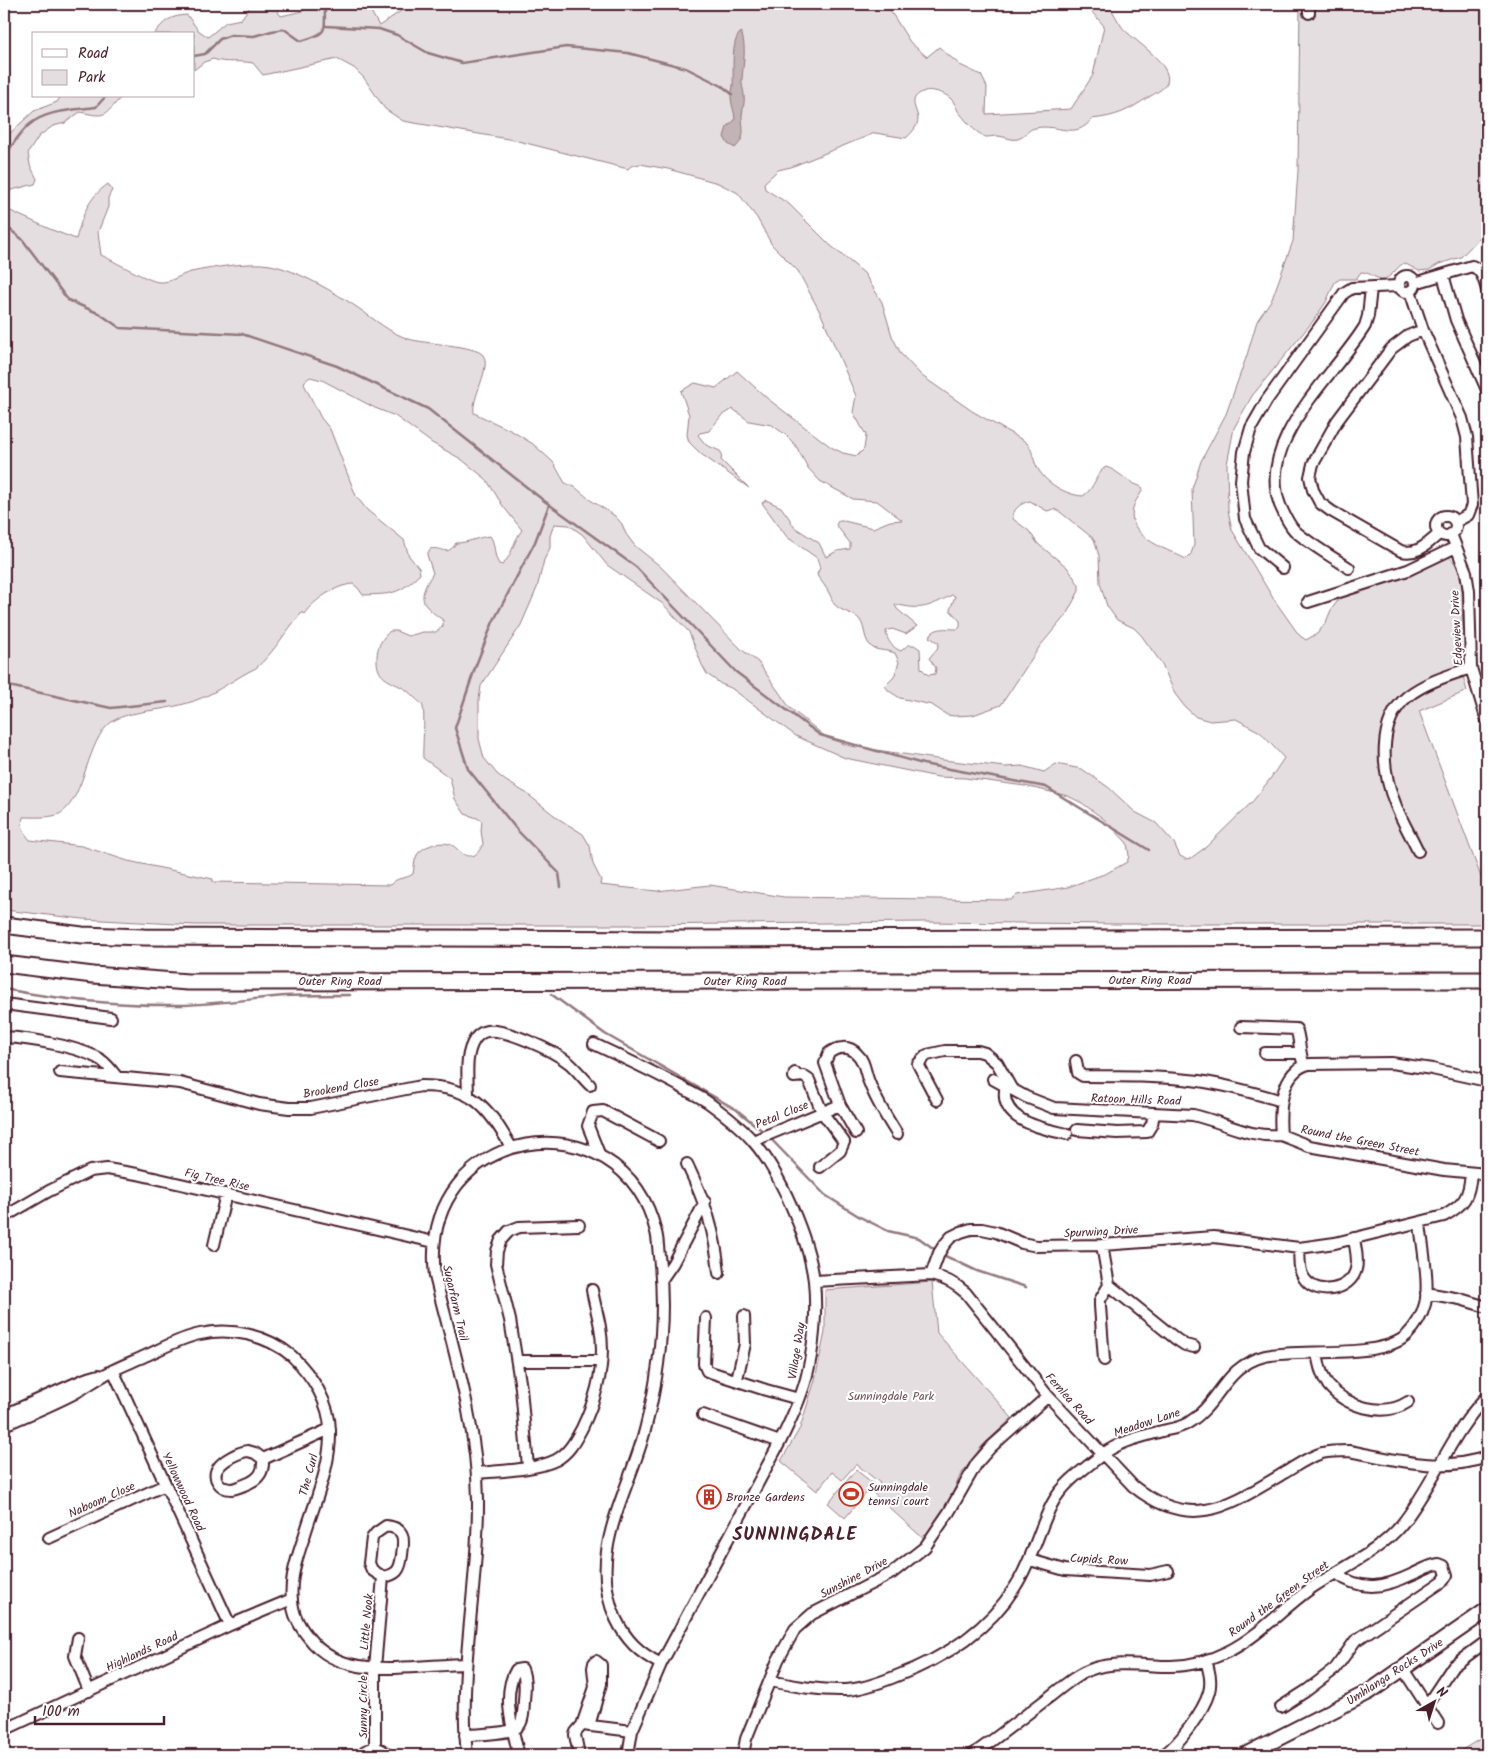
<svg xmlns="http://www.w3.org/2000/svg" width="1491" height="1759" font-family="Kalam,sans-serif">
<rect width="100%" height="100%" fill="#fff"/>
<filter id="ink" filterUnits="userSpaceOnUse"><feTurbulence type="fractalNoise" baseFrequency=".02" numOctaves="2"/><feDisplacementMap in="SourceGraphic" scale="10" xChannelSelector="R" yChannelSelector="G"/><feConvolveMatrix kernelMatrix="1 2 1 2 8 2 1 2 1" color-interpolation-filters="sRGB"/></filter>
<g filter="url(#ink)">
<path fill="#e5dee0" stroke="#987e86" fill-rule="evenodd" d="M252,4H281L278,12L281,16L303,11L311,4H367L379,26L411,4H886L910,42L927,57L939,47L960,65L981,75L987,87L986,114L1071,109L1093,75L1104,26L1085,4H1108C1113,11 1117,20 1122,27C1131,39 1174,64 1167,83C1164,89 1154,94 1149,97C1127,111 1118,116 1092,119C1075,141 1058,123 1035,128C1028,129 1026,136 1020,138C1013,142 1005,136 997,136C994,136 990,137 986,137C985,137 980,134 979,133C972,129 964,118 958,111C956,107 954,101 950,98C945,93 931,89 925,91C906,98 917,108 918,119C918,126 911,134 906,138L875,133L791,167L778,170L764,183L765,189L789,204L830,245L864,273L882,302L892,336L901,354L922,376L972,411L1026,442C1034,451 1032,458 1037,467C1045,483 1066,495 1083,496C1096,488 1096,471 1106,467C1116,470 1122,477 1131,482C1135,485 1139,485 1143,488C1141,495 1136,499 1134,505C1123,536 1165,548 1186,559L1191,554L1194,545L1192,489L1201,461L1226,414L1247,355L1257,321L1272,299L1293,241L1298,171L1300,4H1487V236L1484,233L1461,257L1439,264L1429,270L1419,271L1404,263C1396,267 1391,280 1381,279C1374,278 1369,272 1361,272L1356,279H1340L1335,282L1326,302L1313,321L1252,396L1234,428L1227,464L1228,510L1232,530L1273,598L1299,635L1306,640L1318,633L1326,622L1331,610L1339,599L1353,591L1448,556C1471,571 1460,633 1460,657C1461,669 1464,680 1467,691L1419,711L1487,893V924H1118L923,922L635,925H195L83,919L4,910V208L52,230L76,239C83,215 87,199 108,184L112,190L108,198V207L98,232L101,255C112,260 150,282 159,282C171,283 179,275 191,272C211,268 249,261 270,265C295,269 336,293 358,308C374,319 390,333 409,339C424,344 475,345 483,355C492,367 471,398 474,413L512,431L533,444L553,462L565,483L575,487L589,499L615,516L622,524L626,534L635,546L660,566L741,649L758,662L790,708L827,738L850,746L943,760L1005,767L1022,766L1044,772L1056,764L1082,769L1108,787L1135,812L1156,823L1174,843L1180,856L1186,859L1191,858L1206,847L1253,801L1270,779L1284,758L1260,732L1236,719L1210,721L1196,717L1185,707L1175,694L1162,664L1141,635L1134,628L1117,620L1107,606L1100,583L1099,556L1094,539L1060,512L1054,509L1047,511L1030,501C1021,503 1012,509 1013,519L1029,531L1038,544L1067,567L1079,585V591L1066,615L1040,646L1001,705L973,715L954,716L947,715L932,705L900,698L889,691L885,686L894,677L899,662L895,653C888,650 879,651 873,648C863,641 866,629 860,620C855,613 841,612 834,604C832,601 831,596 829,593C826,587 822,582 818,577L817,574L820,568L817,558L787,537L762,503L766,500L781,507L789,518L794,527L819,543L826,557L837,551L850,549V543L836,525L838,521H844L873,528L890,521L902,520L877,501L853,499L820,481L808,468L796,446L787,436L772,425L749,421L733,409L722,415L709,431L700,433L698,435L706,445L720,451L722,454L721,460L749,488L701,454L689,442L687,435L689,415L681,391L695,383L716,388L737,371L768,399L831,447L843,453L857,456L864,449L866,435L853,412L856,396L821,314L798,271L772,245L757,218L738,193L718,183L668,169L640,164L631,166L628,169L514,140L403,121L385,109L364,78L354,68L337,59L263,75L253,63C239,60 226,64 213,59L204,62L194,70V34H154C164,21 170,16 187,15L198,30L208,37L226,22L241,19ZM310,377L322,380L375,408L395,416L432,443L461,459L486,479L503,506L522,530C513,541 513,555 502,565L499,564C493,555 496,544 490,536C478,537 468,543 456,543C446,558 444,546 430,549L427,555L433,573C417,598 420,604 443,620V626L436,632H423L408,636L396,631H390C382,638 377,647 377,657C376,679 389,680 405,689C409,692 413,696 416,699C417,700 422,704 422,704C426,711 422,748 423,758L450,778L455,799L465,814L477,818L482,821L481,831L483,844C480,849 477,857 469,856C461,856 457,846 449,844C440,841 422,846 417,855C414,860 414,869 413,874C404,880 398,876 390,885L213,882V879L128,861L82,846L30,840C23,832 21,826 23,817C34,817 46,818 57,815C83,805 86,748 106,727C117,715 133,714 147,711C163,709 185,705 199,699C218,692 237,677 256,668C274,653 285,631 301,614V612L304,614C314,600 336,585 353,584L358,588L363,595C391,594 399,595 420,574L419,568L409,556L404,540L367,510L356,496L330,429L321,418L304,384L305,381ZM554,524L569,525L583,535L607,565L663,604L689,632L702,665L707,674L721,684L731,688L796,736L845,758L938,777L965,778L1025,786L1068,796L1082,803L1105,820L1127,843L1129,856L1127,862L1107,873L1068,887L1017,895L1011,900L784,897L710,885L657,891L600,885L601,880L593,864L590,846L583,834L559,819L526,793L506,781L497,774L484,758L479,739V700L481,686L521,625L537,588L544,560L550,548V536ZM952,595L955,596L950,610L960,621V627L958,629C947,629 935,626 929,637L939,643L937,649L929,658L936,668L935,674L928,675L921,668L920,649L914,645H908L901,651C893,648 886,640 886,631L892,629L906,634L917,626L897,609L895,604C922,611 928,607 952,595Z
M61,96H122C104,116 107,118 80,112L65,123L53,126L39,136L28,153L30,165L37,179L35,184L4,192V135H8L34,111L57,102Z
M932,1282L937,1333L1012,1418L982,1446L960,1476L946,1508L926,1541L873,1493L880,1483L856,1464L842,1480L832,1472L817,1491L781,1461L800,1428L815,1380L825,1332V1290Z
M856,1470L874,1484L845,1518L828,1503Z
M1487,1735V1755H1453Z"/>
<path fill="#c1b3b6" stroke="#91787e" d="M741,32C747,47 743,64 742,79C741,85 744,90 744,95C745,102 743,108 742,115C742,129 747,136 735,148L728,144L724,137L727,127L735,120C735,112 731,105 731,97C731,93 733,89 733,85C734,72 730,41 741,32Z"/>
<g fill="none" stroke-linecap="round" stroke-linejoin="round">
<path stroke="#91787e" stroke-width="2.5" d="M326,26L379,29L397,35L428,53L462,63L566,47L628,53L686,68L722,86L732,94
M194,56L205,54L220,39L231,35L254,36L272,31L284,29L301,41C330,33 324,31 325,4
M4,156C13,146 18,134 29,125C46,110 74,110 96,107L106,96
M4,225L22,239L68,300L100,314L120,328L242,334L337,366L428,409L543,500L636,567L736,672L820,735L923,764L1046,787L1149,850
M549,505L535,542L493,622L476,665L455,728L468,769L518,831L559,873L561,887
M4,685L111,708L167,702
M4,989C62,1000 123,1006 182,1005C217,1004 251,999 285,996C306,995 328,995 350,995
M551,994L605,1034L737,1110L765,1133
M769,1137L825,1195L860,1217L888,1231L919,1238L937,1251
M941,1254L977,1271L1026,1287"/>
<g stroke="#4a1f2b" stroke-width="14">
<path id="minor" d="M1309,13V4
M1443,275L1456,320L1487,390
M1399 284a8 8 0 1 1 16 0a8 8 0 1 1-16 0Z
M1415,283L1472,266C1482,270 1484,280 1487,290
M1410,291L1423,330L1462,418L1467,437L1472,505L1468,515L1455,522
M1423,330L1408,336L1391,349L1337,421L1313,464L1310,477L1313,490L1320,503L1331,511L1401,551C1418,555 1427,544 1439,534
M1436 526a10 10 0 1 1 20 0a10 10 0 1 1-20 0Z
M1451,534L1466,572L1469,591L1471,668L1487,721
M1283,568L1259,548L1245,519L1241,481L1244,452L1251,428L1267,400L1344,293L1352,288L1399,286
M1349,568C1331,556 1311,545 1295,531C1288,524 1284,514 1280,505C1256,440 1334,377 1365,326L1368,316L1371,288
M1308,602L1408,570L1456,547
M1418,851C1411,836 1402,821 1396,806C1382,773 1376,722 1408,696C1426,682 1450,675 1471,668
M4,1004L111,1018
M1241,1027L1296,1029C1300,1037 1299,1054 1304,1065
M4,1037C29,1038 81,1047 101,1060C108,1065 112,1071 117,1077
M594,1044C624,1058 654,1072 683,1088C691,1093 701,1097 709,1103C724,1114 740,1126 752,1140C780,1171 809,1240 814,1281C817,1312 814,1349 806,1379C800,1401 790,1422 780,1442L661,1664L632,1731L628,1755
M1265,1053H1300
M1076,1061L1078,1073L1083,1076C1122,1076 1160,1076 1199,1081C1227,1085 1255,1093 1282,1101
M60,1072L180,1083L259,1104L289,1108H311L421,1086C471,1086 488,1106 511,1147
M795,1073L794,1077L803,1076L809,1080L822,1112L844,1142L840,1151L820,1167
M993,1079L1026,1097L1054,1108L1193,1115C1224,1122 1249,1138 1281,1135
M1487,1081L1432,1069L1391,1063L1309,1064C1280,1071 1279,1112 1281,1135L1309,1146L1444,1170L1487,1174
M1006,1085C997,1121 1041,1128 1067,1134
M468,1096C468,1078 464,1055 475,1039C478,1035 481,1032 487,1031C505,1028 554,1051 569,1063C576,1069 583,1078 590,1085
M937,1100L918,1064L927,1055L945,1051H978L985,1053L997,1063L1011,1088
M1077,1130L1117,1133L1147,1132L1152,1124L1154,1113
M856,1133L840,1105L825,1063L829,1053C837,1047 849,1045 857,1054C865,1061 865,1073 869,1082C876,1101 887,1118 897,1134
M753,1141L840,1105
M600,1156L588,1126L593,1112L603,1111L659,1141
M687,1164C705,1202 715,1230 719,1273
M4,1217L49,1191L90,1171L107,1169L137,1174L434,1242
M214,1245L226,1194
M1102,1245L1109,1285L1176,1339L1185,1345L1194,1347
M1299,1248C1300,1257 1298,1270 1304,1278C1316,1297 1351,1291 1356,1269C1359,1259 1355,1248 1354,1238
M931,1275L939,1253L944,1245L951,1237L961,1232L971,1229H982L996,1232L1022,1243L1037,1246L1102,1245L1214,1237L1299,1248L1335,1243L1444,1216C1465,1204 1469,1197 1471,1173
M662,1279L673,1263L705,1202
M814,1281L931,1275C945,1278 955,1283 966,1293L1048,1396L1133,1486C1192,1533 1230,1505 1284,1473C1296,1466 1308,1457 1322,1453C1330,1451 1340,1451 1349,1451C1397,1460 1438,1473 1487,1457
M1426,1293L1460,1299L1487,1307
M706,1318L704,1364L707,1371L766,1390L799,1399
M1317,1353C1319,1364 1321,1375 1328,1385C1346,1407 1384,1418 1408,1402
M1104,1360L1100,1306V1300L1109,1285
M517,1361H601
M113,1370L230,1625
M737,1379L745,1344L744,1316
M4,1415L85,1379L99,1375
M703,1415L780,1442
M4,1425C28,1415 52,1405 75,1393C86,1387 95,1380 106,1374C118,1367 132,1362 145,1356C163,1348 180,1338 200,1334C231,1327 267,1335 292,1356C312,1375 330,1403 330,1431C331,1466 315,1501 305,1534C296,1560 286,1588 295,1615C298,1623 303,1631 309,1638C321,1654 340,1663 359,1666C392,1671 432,1665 465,1664
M248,1451L255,1453L263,1459C264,1471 260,1478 249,1483C244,1485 236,1489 231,1489C220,1489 211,1477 218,1468C223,1460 239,1452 248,1451Z
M263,1459L330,1429
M528,1467L521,1388L510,1320L496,1264L497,1251L501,1240L509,1231L519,1227L579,1225
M477,1473C499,1471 536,1470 556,1460C569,1453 575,1441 582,1428C597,1397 606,1361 600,1327C598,1315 594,1302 592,1290
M386,1526C406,1528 404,1540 402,1555C401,1561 401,1566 397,1571C393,1575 389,1576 383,1577L372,1570L369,1563L372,1538L376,1533Z
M49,1538L165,1485
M1030,1560L1065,1570L1150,1575L1168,1571
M78,1638L75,1656L89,1691
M1403,1669L1438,1723
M770,1681C795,1686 820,1691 846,1690C863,1689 879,1683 894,1677C943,1659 987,1632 1015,1587C1032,1561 1038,1531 1052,1504C1062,1484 1085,1468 1103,1454C1121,1441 1141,1437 1162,1431C1171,1429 1180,1428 1188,1423C1219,1405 1224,1366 1265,1356C1301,1348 1381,1360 1407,1335C1415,1327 1422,1316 1425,1304C1430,1283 1422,1245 1420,1223
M1427,1705L1453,1666L1487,1641
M1281,1707L1306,1691L1335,1669L1355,1641L1443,1581L1447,1575L1444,1566L1439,1564C1430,1565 1422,1570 1413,1574C1386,1587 1362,1593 1336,1573
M583,1725L632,1731
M4,1730L230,1625L292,1599
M465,1735C475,1735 486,1734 496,1733C522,1730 523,1726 524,1700C525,1690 526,1679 522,1669L516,1670C502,1693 512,1727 518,1752L517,1755
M375,1747V1668L383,1577
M362,1755L365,1751L375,1747L382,1750L387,1755
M467,1755C458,1669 479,1584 478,1499C477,1423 453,1349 435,1276C417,1123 623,1093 656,1232C658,1239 658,1248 659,1256C666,1313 660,1371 646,1426C631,1490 585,1552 616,1619C626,1640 639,1653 661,1664
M579,1755L575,1735L576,1732L582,1725L595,1687L593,1668L594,1663L596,1661L601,1665V1684L589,1726
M743,1755L746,1739L778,1660L795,1629L812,1614L892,1573L925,1547L949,1512L977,1463L991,1447L1048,1396
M972,1755C998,1737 1023,1717 1048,1698C1062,1687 1078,1673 1095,1668C1120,1661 1146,1666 1171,1666C1190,1666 1211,1660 1229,1651C1259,1636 1282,1609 1310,1589C1339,1569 1380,1552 1402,1524C1434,1484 1451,1433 1487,1396
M1163,1755C1179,1745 1204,1710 1209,1692C1212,1681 1209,1671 1206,1660"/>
</g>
<g stroke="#4a1f2b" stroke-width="18">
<path id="major" d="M1245,1755L1369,1692L1487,1610"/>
</g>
<g stroke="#4a1f2b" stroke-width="19">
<path id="highway" d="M4,925L82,935L144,937L688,939L1487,937
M4,964L93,975L188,982L1487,980"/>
</g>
<use href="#minor" stroke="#fff" stroke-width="10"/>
<use href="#major" stroke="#fff" stroke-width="14"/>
<use href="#highway" stroke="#fff" stroke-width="15"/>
</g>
</g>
<defs>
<g id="stadium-ring" transform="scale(1.25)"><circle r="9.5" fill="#fff" stroke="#c8321e" stroke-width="1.5"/><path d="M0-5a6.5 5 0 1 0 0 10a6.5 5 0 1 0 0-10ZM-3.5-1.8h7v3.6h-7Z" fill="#c8321e"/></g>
<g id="building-ring" transform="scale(1.25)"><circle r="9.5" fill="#fff" stroke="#c8321e" stroke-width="1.5"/><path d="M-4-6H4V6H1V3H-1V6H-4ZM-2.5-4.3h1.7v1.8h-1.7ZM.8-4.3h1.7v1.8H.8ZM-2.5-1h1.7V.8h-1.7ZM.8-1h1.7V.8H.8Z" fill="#c8321e"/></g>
</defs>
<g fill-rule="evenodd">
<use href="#stadium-ring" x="851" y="1494"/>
<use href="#building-ring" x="709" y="1497"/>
</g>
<g text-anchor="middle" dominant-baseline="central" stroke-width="4" stroke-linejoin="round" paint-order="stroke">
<g font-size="12" fill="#4a1f2b" stroke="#fff">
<text transform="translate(1457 628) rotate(-93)">Edgeview Drive</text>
<text x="1150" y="980">Outer Ring Road</text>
<text x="340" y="981">Outer Ring Road</text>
<text x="745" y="981">Outer Ring Road</text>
<text transform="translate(341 1088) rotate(-10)">Brookend Close</text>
<text transform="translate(1136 1100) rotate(2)">Ratoon Hills Road</text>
<text transform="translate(782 1115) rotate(-22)">Petal Close</text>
<text transform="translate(1360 1141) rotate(11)">Round the Green Street</text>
<text transform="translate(217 1180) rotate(13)">Fig Tree Rise</text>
<text transform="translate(1101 1232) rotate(-3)">Spurwing Drive</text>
<text transform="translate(455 1303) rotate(77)">Sugarfarm Trail</text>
<text transform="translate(797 1351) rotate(-81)">Village Way</text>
<text transform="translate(1069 1399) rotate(48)">Fernlea Road</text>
<text transform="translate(1147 1423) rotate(-18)">Meadow Lane</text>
<text transform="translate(309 1475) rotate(-75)">The Curl</text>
<text transform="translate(183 1492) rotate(65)">Yellowwood Road</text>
<text transform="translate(102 1500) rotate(-24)">Naboom Close</text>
<text transform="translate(1099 1560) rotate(3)">Cupids Row</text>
<text transform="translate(854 1578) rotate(-28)">Sunshine Drive</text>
<text transform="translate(1279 1599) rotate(-36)">Round the Green Street</text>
<text transform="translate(367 1622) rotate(-85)">Little Nook</text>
<text transform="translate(142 1652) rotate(-25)">Highlands Road</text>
<text transform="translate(1395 1672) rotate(-33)">Umhlanga Rocks Drive</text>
<text transform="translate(363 1707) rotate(-90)">Sunny Circle</text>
</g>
<g font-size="12" fill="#714f58" stroke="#fff">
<text x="891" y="1396">Sunningdale Park</text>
</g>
<g font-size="12" fill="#4a1f2b" stroke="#fff" text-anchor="start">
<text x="868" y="1487">Sunningdale<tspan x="868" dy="14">tennsi court</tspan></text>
<text x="726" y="1497">Bronze Gardens</text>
</g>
<g font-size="18" font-weight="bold" letter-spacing="1" fill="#4a1f2b" stroke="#fff">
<text x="795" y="1535">SUNNINGDALE</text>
</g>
</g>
<rect width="1491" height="1759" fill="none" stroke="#fff" stroke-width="20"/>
<rect x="10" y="10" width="1471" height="1739" fill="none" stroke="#4a1f2b" stroke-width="2" filter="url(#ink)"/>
<rect x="32" y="32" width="162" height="65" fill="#ffffff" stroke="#b7a5aa"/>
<rect x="42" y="49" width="25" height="8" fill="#ffffff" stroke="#b7a5aa"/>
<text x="78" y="58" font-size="15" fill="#4a1f2b">Road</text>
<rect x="42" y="70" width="25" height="15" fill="#e5dee0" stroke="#b7a5aa"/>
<text x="78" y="82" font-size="15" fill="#4a1f2b">Park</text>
<g transform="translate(1434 1702) rotate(39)" stroke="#ffffff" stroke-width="4" paint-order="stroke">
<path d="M0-4L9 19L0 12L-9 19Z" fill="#4a1f2b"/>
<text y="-8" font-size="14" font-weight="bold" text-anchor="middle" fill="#4a1f2b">N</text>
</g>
<path d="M35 1716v8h129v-8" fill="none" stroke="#4a1f2b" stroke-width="2.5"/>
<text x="42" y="1716" font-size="15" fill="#4a1f2b" stroke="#ffffff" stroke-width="4" paint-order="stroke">100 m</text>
</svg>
